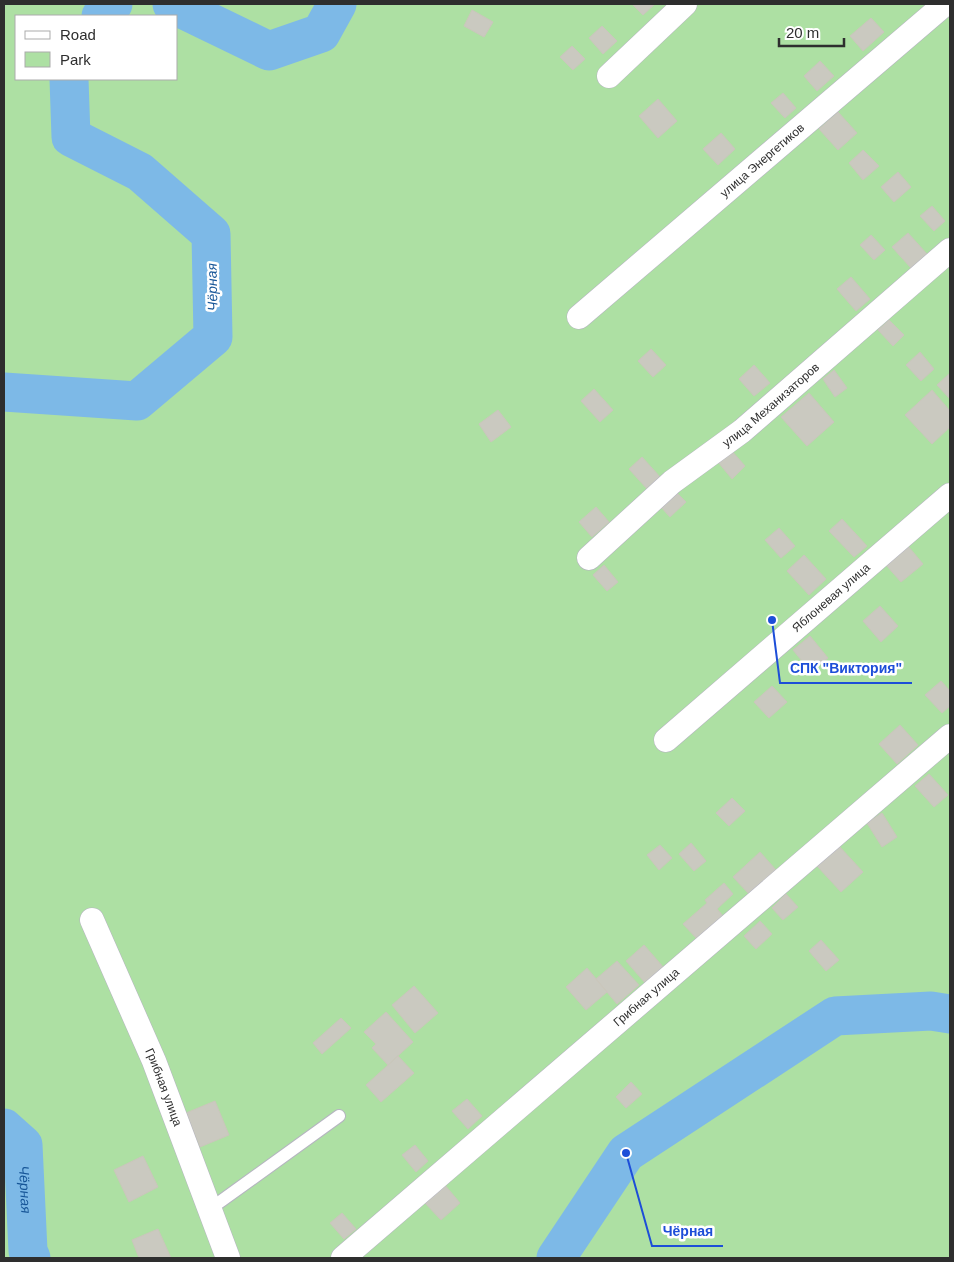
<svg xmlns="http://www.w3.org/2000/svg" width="954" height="1262" font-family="Helvetica,sans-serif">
<rect width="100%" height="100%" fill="#eeebe2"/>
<path fill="#ade0a3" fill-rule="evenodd" d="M4,4H950V1258H4ZM16,16H176V79H16Z"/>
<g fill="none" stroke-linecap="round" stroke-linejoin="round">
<g stroke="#7db9e7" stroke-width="39">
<path d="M172,4L269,51L321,33L337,4"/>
<path d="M101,16L113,4"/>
<path d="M4,392L137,401L213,337L211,234L140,172L71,137L69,79"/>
<path id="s1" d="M4,1128L23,1145L28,1251L31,1258"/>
<path d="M556,1258L626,1153L835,1016L931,1011L950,1014"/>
</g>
</g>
<path fill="#cac9c0" stroke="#cac7bb" d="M632,4H655L643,15Z
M472,10L493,22L484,37L464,26Z
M871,18L884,32L863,51L850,36Z
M602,26L617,41L603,54L589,38Z
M572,46L585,59L573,70L560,57Z
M820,61L834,76L817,91L804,76Z
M783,93L796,108L785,118L771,103Z
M658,99L677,121L658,138L639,116Z
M838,112L857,133L838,150L819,129Z
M721,133L735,149L718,165L703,149Z
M863,150L879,166L863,180L849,163Z
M898,172L911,187L894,202L881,187Z
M932,206L945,221L934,231L920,216Z
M908,233L927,254L911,268L892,247Z
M871,235L885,250L874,260L860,245Z
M851,277L870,299L856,311L837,289Z
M889,320L904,335L893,346L878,330Z
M651,349L666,365L653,377L638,361Z
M920,352L934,369L921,381L906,365Z
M754,365L770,383L754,396L739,379Z
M834,370L847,388L835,397L823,379Z
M950,373V399L937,385Z
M594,389L613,410L600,422L581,401Z
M932,390L950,411V427L932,444L905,415Z
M809,393L834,422L807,446L781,417Z
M498,410L511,427L491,442L479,424Z
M731,450L745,466L732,479L718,462Z
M642,457L661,478L648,490L629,469Z
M676,492L686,502L670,517L660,506Z
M596,507L609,522L592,537L579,522Z
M842,519L867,546L854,557L829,531Z
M779,528L795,546L781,558L765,540Z
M908,546L923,564L901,582L886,565Z
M804,555L826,579L809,595L787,571Z
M604,565L618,582L607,591L593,575Z
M880,606L898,626L881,642L863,621Z
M810,636L828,658L811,672L793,650Z
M941,681L950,691V706L942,713L925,695Z
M772,686L787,702L769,718L754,702Z
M900,725L918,745L897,764L879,744Z
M929,774L948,795L934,807L915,786Z
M732,798L745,811L729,826L716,813Z
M882,813L897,837L882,847L867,823Z
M691,843L706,861L694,871L679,854Z
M660,845L672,858L659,870L647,855Z
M839,846L863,872L841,892L817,866Z
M760,852L776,870L749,894L733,877Z
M724,883L733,894L717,909L724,917L698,940L683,924L707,903L705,900Z
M786,894L798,907L783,920L772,908Z
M760,921L772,934L756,949L744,936Z
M821,940L839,960L826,971L809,951Z
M644,945L664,968L646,984L626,961Z
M617,961L639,985L617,1004L596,979Z
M587,968L607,992L586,1010L566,987Z
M414,986L438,1013L415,1033L392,1005Z
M386,1012L413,1042L388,1065L372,1048L376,1044L364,1032Z
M341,1018L351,1028L322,1054L313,1043Z
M398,1056L414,1073L381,1102L366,1085Z
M631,1082L642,1094L626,1108L616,1097Z
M467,1099L482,1116L468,1129L452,1111Z
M215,1101L229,1135L200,1147L186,1113Z
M415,1145L428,1161L416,1172L402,1155Z
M143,1156L158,1187L129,1202L114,1170Z
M444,1184L460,1203L441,1220L424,1202Z
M342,1213L356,1229L344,1239L330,1223Z
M158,1229L171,1258H139L132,1240Z"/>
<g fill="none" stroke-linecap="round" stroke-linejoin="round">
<g stroke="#b5b5c0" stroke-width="14">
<path id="lane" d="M210,1209L339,1116"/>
</g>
<g stroke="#b5b5c0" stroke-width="25">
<g id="street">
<path d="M609,76L685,4"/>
<path id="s2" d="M579,317L945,4"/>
<path id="s3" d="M589,558L672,482L742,431L950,250"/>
<path id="s4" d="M666,740L950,495"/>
<path id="s5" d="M92,920L154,1061L228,1258"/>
<path id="s6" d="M343,1258L950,736"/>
</g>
</g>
<use href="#lane" stroke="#fff" stroke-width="12"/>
<use href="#street" stroke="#fff" stroke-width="24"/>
</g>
<g text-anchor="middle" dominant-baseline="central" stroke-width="5" stroke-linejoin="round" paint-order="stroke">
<g font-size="12" fill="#2e2e2e" stroke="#fff">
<text stroke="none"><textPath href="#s2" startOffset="241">улица Энергетиков</textPath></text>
<text stroke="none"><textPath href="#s3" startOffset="238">улица Механизаторов</textPath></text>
<text stroke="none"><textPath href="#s4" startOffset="218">Яблоневая улица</textPath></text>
<text stroke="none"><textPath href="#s6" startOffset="400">Грибная улица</textPath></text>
<text stroke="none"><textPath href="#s5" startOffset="182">Грибная улица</textPath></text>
</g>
<g font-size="14" font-style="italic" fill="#175698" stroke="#fff">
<text transform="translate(212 287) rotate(-91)">Чёрная</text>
<text stroke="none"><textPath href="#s1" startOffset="70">Чёрная</textPath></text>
</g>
</g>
<path fill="none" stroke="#1d4ed8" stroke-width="2" d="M772 620L780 683H912M626 1153L652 1246H723"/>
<g fill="#1d4ed8" stroke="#fff" stroke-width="2">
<circle cx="772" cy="620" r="5"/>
<circle cx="626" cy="1153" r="5"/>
</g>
<g font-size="14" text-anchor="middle" font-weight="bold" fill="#1d4ed8" stroke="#fff" stroke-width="5" stroke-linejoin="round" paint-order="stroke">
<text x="846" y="673">СПК "Виктория"</text>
<text x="688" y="1236">Чёрная</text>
</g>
<rect width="954" height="1262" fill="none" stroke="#2e2e2e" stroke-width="10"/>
<rect x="15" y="15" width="162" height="65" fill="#ffffff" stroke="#ababab"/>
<rect x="25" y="31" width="25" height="8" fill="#ffffff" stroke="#ababab"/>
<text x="60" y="40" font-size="15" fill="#2e2e2e">Road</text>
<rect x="25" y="52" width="25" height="15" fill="#ade0a3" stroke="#ababab"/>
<text x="60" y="65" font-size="15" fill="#2e2e2e">Park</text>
<path d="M779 38v8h65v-8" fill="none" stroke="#2e2e2e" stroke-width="2.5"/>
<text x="786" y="38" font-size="15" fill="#2e2e2e" stroke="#ffffff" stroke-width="4" paint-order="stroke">20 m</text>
</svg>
